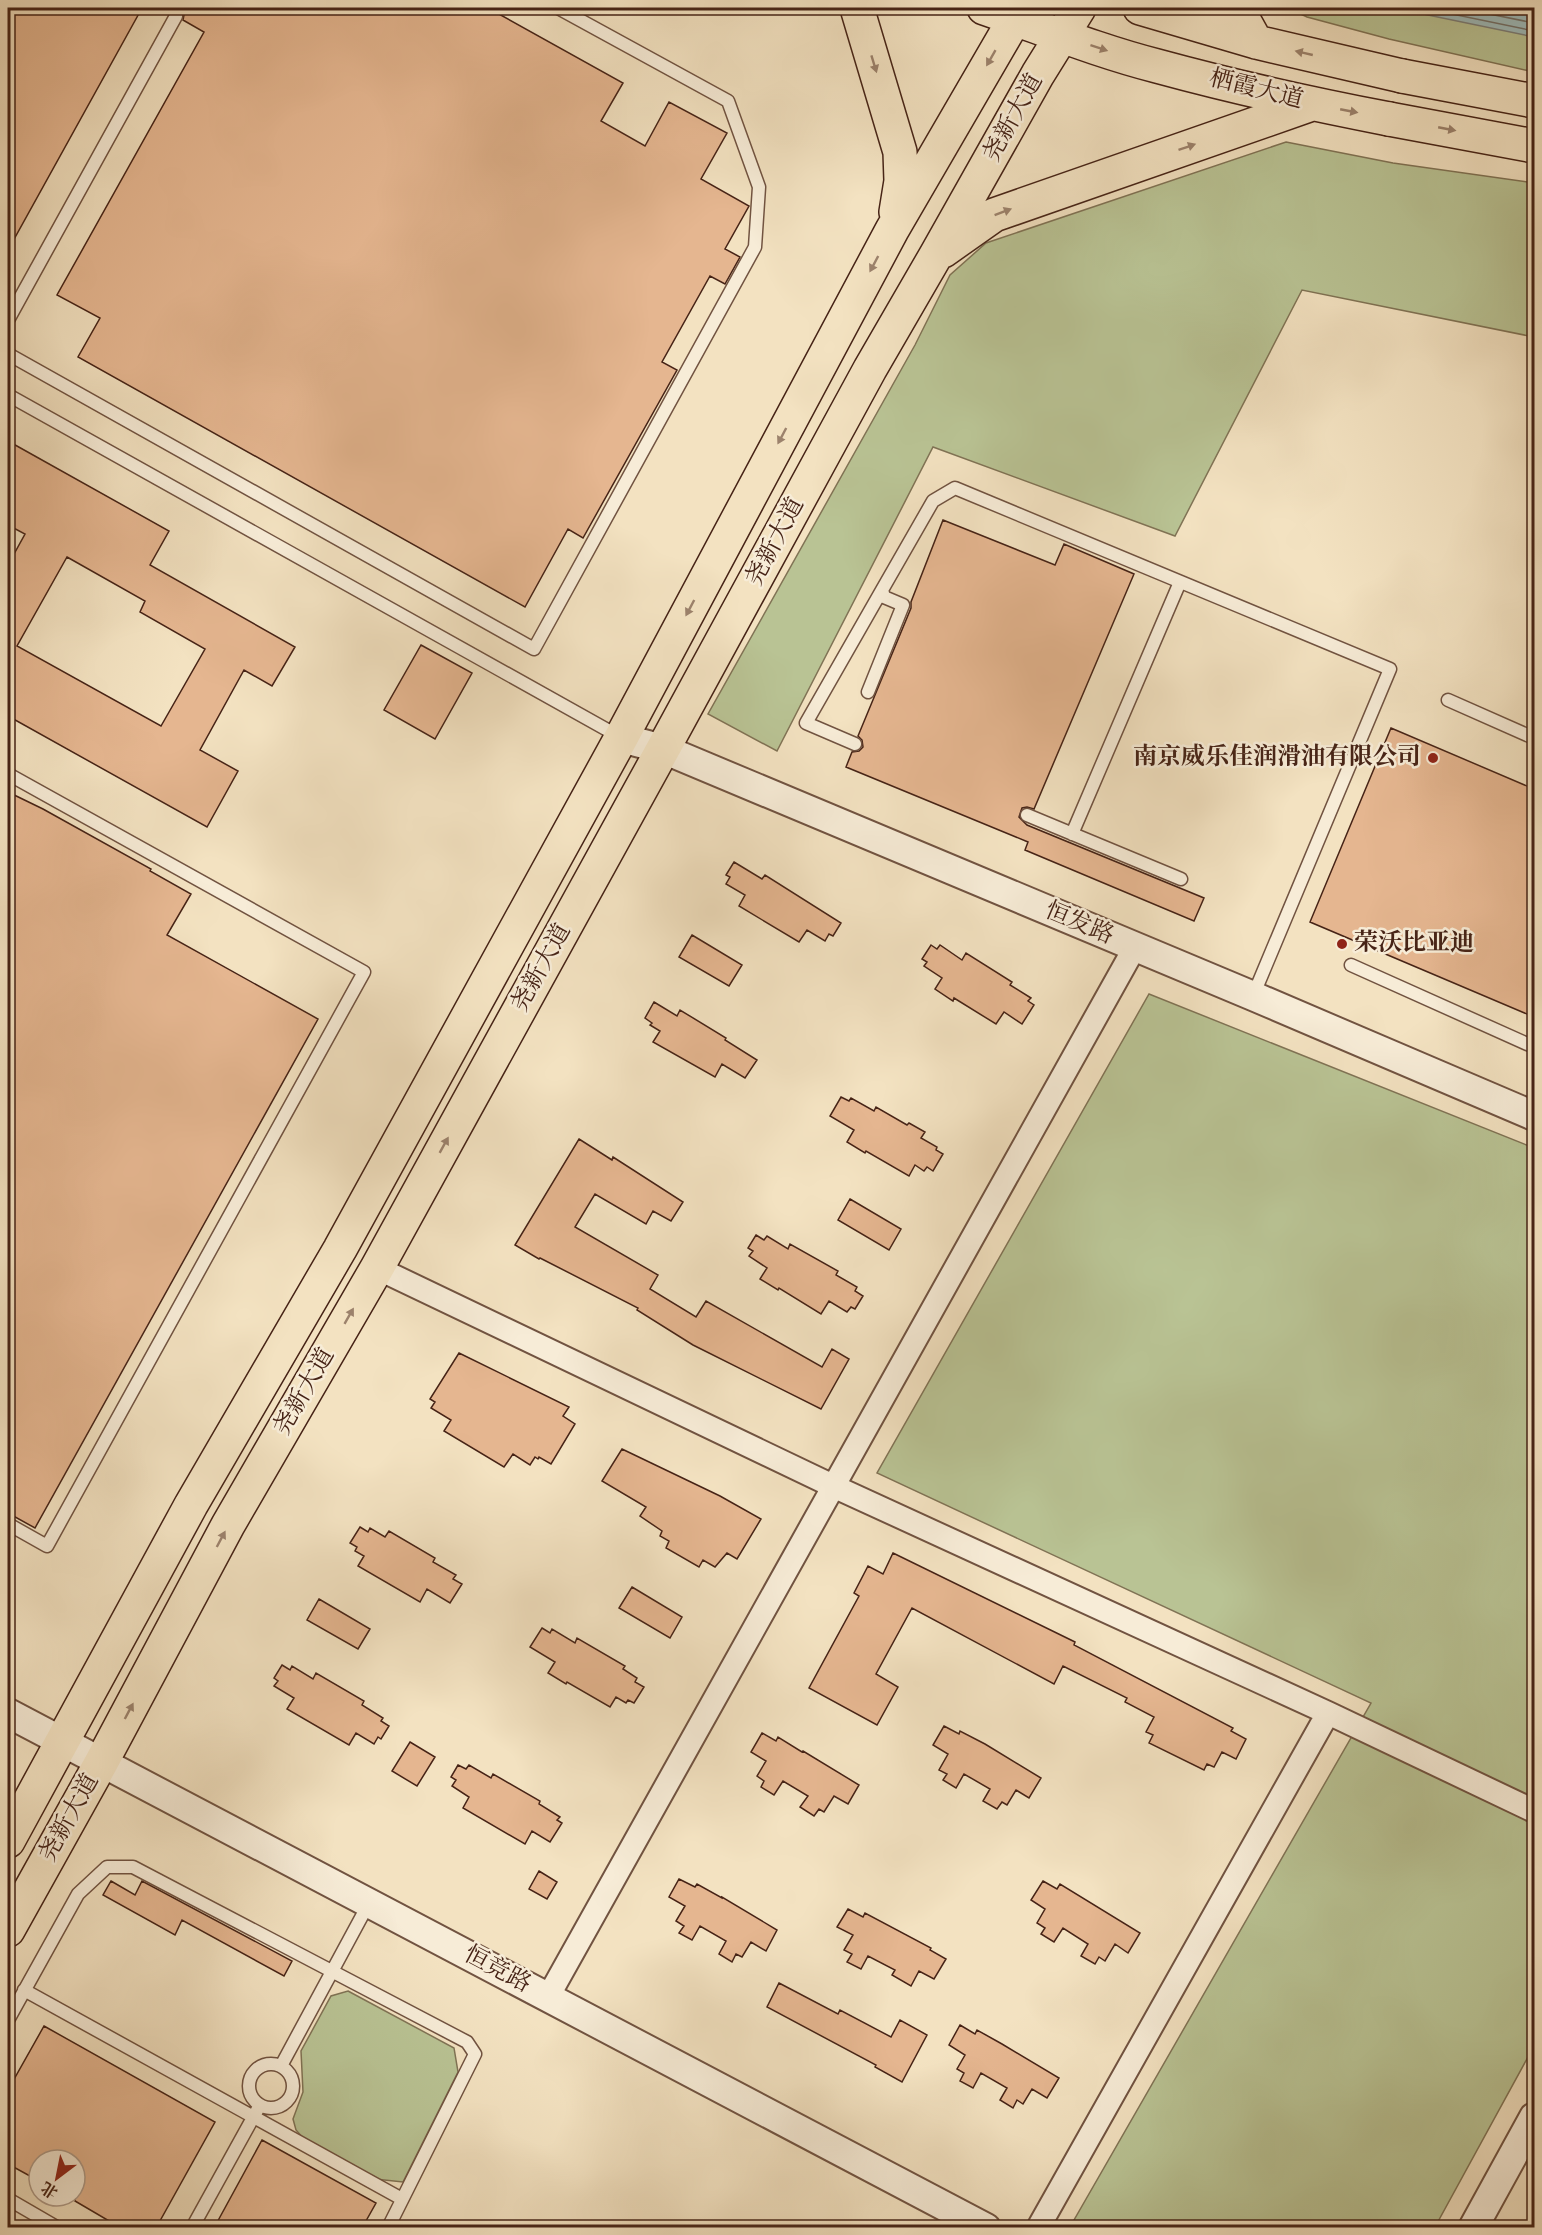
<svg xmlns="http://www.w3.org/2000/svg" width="1542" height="2235" font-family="'Old Standard TT','Noto Serif SC',serif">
<rect width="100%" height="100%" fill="#f3e2c1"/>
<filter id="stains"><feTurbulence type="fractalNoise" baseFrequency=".00333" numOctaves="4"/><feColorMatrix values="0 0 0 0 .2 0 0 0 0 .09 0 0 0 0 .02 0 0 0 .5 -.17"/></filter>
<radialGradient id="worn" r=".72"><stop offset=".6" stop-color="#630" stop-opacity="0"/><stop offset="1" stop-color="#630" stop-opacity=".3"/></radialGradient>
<path fill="#b9c394" stroke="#807355" stroke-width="1.5" d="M1288,8H1534V72L1389,39L1307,17Z
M1286,142L1393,163L1534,183V337L1302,290L1175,536L933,447L777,751L708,714L915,345L950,275L986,243Z
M1149,994L1534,1148V2046L1435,2227H1070L1371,1703L877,1473Z
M348,1991L454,2048L458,2072L403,2182L375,2179L304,2139L296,2130L293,2119L303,2092L301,2051L331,1996Z"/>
<path fill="#9ebcbc" stroke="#7b7f7a" stroke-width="1.5" d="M1394,8H1534V37Z"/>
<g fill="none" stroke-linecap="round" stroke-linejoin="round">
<path stroke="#727069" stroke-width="1.5" d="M1423,8L1534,31
M1460,8L1534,23"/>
</g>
<path fill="#e5b690" stroke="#462316" stroke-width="1.5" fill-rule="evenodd" d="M8,8H142L8,250Z
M161,8H488L623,83L601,121L645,146L669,102L727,133L701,179L749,206L725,249L740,257L725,284L710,276L662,362L677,370L583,538L568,529L525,607L78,357L100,318L57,295L204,32L183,20L184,15L180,9L175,8L169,12Z
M8,441L169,531L150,565L295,647L272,686L244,670L200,750L238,771L207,827L8,716V565L25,534L8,525ZM67,557L145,601L140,612L205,649L161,726L17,646Z
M943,520L1055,565L1064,544L1134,574L1034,809L1027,807L1022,808L1019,817L1027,825L1204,898L1194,921L1025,850L1028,842L846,767L852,752L859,751L863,747L862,740L858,736L911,608V602Z
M421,645L472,673L435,739L384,710Z
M1391,728L1534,789V1017L1310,922Z
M8,792L43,809L151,869L150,871L191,894L167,935L318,1019L35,1528L8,1513Z
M734,862L762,879L765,875L841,923L833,936L829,934L825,941L807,930L799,942L739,906L745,895L726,884L730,877L726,875Z
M692,935L742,965L729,986L679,957Z
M931,945L937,949L940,945L962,960L966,953L1012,982L1010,985L1031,998L1028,1001L1034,1005L1022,1024L1004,1012L996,1024L954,998L953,1001L935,989L942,978L924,966L927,962L922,959Z
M654,1002L677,1016L680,1010L726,1038L725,1040L757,1060L745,1078L722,1064L715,1077L653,1042L660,1031L650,1025L652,1023L645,1018Z
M841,1097L849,1101L851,1098L874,1111L876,1107L907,1125L909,1123L925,1132L921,1138L937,1147L936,1150L943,1154L933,1171L927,1167L924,1171L915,1165L909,1176L866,1151L865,1153L847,1142L854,1130L830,1116Z
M579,1139L612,1160L613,1157L683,1202L671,1221L653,1211L646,1224L595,1194L575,1227L658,1275L650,1289L696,1317L706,1301L822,1367L832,1349L849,1359L821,1409L693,1345L637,1310L638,1308L540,1258L539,1259L515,1245Z
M850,1199L901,1229L889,1250L838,1220Z
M756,1235L764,1240L767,1236L788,1249L790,1244L838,1271L836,1275L857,1287L855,1291L863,1296L855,1309L851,1307L847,1312L829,1301L821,1314L779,1288L778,1290L760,1279L767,1268L749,1256L753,1251L748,1248Z
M459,1353L569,1407L563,1416L575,1424L551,1464L539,1457L538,1459L535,1457L530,1465L513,1454L504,1467L444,1431L451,1420L431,1408L435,1402L430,1399Z
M622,1449L720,1496L761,1519L737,1559L727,1553L715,1567L703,1560L699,1567L666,1548L669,1541L660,1536L662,1531L640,1516L646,1507L602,1481Z
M360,1527L368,1532L370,1528L385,1537L389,1531L435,1558L433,1562L456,1575L453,1579L462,1584L450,1603L427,1589L420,1602L358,1566L364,1556L355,1551L357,1547L350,1543Z
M893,1553L1075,1642L1074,1645L1233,1728L1231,1731L1246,1739L1236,1759L1222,1752L1214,1767L1207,1764L1204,1770L1149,1743L1153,1735L1146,1732L1154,1717L1125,1702L1127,1698L1063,1666L1054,1684L912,1608L876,1674L898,1687L877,1725L809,1688L859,1596L854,1593L868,1566L883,1574Z
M632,1587L682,1617L670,1638L619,1608Z
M319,1599L370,1629L358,1649L307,1620Z
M542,1628L550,1633L552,1629L575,1643L577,1638L625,1666L623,1669L637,1678L635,1682L644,1687L634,1703L628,1700L626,1703L616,1697L610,1707L567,1682L566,1684L548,1673L555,1662L530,1647Z
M282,1665L290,1670L292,1666L313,1679L316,1673L364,1701L362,1705L383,1718L381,1721L389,1726L381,1739L378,1737L374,1744L356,1733L349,1745L287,1709L294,1698L274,1686L278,1681L274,1678Z
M944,1726L959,1734L960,1731L985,1744L1041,1778L1029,1798L1016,1790L1007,1805L1002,1802L997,1809L983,1801L990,1789L964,1774L956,1788L943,1780L947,1774L939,1770L948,1754L933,1745Z
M762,1733L776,1741L778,1737L802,1752L803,1751L859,1785L848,1804L834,1796L824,1812L819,1809L814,1816L800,1807L808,1796L783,1781L774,1795L761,1787L764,1781L757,1776L766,1761L751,1752Z
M410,1742L435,1757L417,1786L392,1771Z
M458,1765L466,1769L469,1765L491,1778L493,1774L540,1801L539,1804L560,1817L557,1820L562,1823L550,1842L532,1831L525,1844L463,1808L469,1797L452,1786L456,1780L451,1777Z
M539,1871L557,1882L547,1899L529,1889Z
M679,1879L695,1887L697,1884L722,1898V1897L777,1930L766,1951L751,1942L742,1957L736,1954L732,1962L719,1954L726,1941L700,1926L692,1940L679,1933L684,1926L676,1921L685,1906L669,1897Z
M111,1881L135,1895L142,1881L292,1961L284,1976L182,1920L175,1935L103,1895Z
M1043,1881L1057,1889L1060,1884L1140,1933L1128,1953L1115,1944L1105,1961L1099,1957L1095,1964L1081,1956L1088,1944L1063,1928L1054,1942L1041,1934L1045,1928L1037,1923L1045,1909L1031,1900Z
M848,1909L863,1917L865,1913L931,1948L930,1950L946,1959L934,1979L919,1971L911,1986L892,1975L895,1970L868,1956L861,1969L847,1962L852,1954L844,1950L853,1935L837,1927Z
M779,1983L838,2014L840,2010L891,2037L900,2020L927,2035L902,2082L875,2067L876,2065L767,2007Z
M960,2025L975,2034L977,2030L1002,2044L1059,2078L1047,2098L1032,2089L1023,2104L1017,2100L1013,2108L1000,2100L1007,2088L981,2073L973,2088L960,2081L964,2073L957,2069L965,2055L949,2045Z
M44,2026L215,2122L156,2228H121L75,2201V2160H39V2181L8,2164V2090Z
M262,2140L376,2203L362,2228H214Z"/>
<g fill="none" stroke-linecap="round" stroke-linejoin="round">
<g stroke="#715341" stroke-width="15">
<path id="service" d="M8,320L176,16
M8,354L534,649L755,247L759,187L728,101L558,8
M8,395L620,737
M868,692L903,605L884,597L882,590L933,501L955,488L1390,669L1253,996
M1448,700L1534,738
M855,744L806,723L882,590
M8,774L364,972L47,1546L8,1524
M1027,815L1181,879
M1072,834L1180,582
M1351,965L1534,1047
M24,1990L402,2199
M8,2020L78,1894L107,1867H133L467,2042L475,2054L388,2228
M249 2086a22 22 0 1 1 44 0a22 22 0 1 1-44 0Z
M281,2066L369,1903
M8,2199L58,2228
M192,2228L260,2105"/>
</g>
<g stroke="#715341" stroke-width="26">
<path id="minor" d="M377,1268L833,1486L1328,1713L1534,1811
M548,1997L1135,947
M1038,2228L1328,1713"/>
</g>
<g stroke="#715341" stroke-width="32">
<path id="tertiary" d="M621,738L663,749L1253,996L1534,1116
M8,1713L986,2228
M1473,2228L1534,2117"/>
</g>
<g stroke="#462316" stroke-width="36">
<path id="primary" d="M857,8L900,152L901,181L896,212
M984,8C1042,28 1098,51 1157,66C1234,87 1311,104 1389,119
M1140,8L1256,42L1402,76
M1237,8L1256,42
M943,251L994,215L1312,104
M8,1841L191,1505L340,1249L621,738L892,230L1021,8
M8,1930L101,1763L228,1525L377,1268L663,749L870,369L936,255L1038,74L1079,8"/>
</g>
<g stroke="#462316" stroke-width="36">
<path id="trunk" d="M1402,76L1534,101
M1389,119L1534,146"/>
</g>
<use href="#service" stroke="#f7ecd7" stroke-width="12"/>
<use href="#minor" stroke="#f7ecd7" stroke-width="22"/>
<use href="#tertiary" stroke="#f7ecd7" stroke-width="28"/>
<use href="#primary" stroke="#f3e2c1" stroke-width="33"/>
<use href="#trunk" stroke="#f3e2c1" stroke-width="33"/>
</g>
<defs><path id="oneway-solid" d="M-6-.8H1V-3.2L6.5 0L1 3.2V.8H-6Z" transform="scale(1.5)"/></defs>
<g fill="#9c826c">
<use href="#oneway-solid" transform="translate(1099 48) rotate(18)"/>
<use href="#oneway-solid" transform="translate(1304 53) rotate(-167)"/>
<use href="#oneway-solid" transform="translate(991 58) rotate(120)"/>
<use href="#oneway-solid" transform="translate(874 64) rotate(73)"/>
<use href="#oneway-solid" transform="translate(1349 111) rotate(11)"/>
<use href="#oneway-solid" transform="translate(1447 129) rotate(11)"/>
<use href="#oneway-solid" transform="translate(1187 147) rotate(-19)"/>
<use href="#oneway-solid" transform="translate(1003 212) rotate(-21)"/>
<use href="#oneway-solid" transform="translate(874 264) rotate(118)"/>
<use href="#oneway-solid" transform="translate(782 436) rotate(118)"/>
<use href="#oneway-solid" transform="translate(690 608) rotate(118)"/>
<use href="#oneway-solid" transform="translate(444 1145) rotate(-61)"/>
<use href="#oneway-solid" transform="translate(349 1316) rotate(-60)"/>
<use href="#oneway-solid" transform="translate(221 1539) rotate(-62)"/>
<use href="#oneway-solid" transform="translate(129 1711) rotate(-62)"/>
</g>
<g fill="#8f2418" stroke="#f7ecd7" stroke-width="2">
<circle cx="1433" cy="758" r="6"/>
<circle cx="1342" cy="944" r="6"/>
</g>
<g text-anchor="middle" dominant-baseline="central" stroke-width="5" stroke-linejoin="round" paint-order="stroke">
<g font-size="24" fill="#462316" stroke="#f7ecd7">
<text transform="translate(1256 90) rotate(14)">栖霞大道</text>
<text transform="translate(1014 118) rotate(-61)">尧新大道</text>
<text transform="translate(776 542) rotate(-62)">尧新大道</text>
<text transform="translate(1079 924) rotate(23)">恒发路</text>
<text transform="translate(542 968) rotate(-61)">尧新大道</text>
<text transform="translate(305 1392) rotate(-60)">尧新大道</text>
<text transform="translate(70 1818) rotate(-61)">尧新大道</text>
<text transform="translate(497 1970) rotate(28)">恒竞路</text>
</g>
<g font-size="24" font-weight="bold" fill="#462316" stroke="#f7ecd7" text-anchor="end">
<text x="1421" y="758">南京威乐佳润滑油有限公司</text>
<text x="1354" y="944" text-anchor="start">荣沃比亚迪</text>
</g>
</g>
<rect width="1542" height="2235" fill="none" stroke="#f3e2c1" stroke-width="30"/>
<rect x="9" y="9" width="1524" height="2217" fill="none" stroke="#462316" stroke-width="3"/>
<rect x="15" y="15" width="1512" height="2205" fill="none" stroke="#462316" stroke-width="1.5"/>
<g transform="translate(57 2178) rotate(212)"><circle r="28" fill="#f7ecd7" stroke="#b09c8a" stroke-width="1.5"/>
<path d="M0-4.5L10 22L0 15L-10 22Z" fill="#8f2418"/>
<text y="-9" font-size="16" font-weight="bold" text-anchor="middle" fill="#462316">北</text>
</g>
<rect width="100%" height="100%" filter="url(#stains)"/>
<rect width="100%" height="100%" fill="url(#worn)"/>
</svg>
